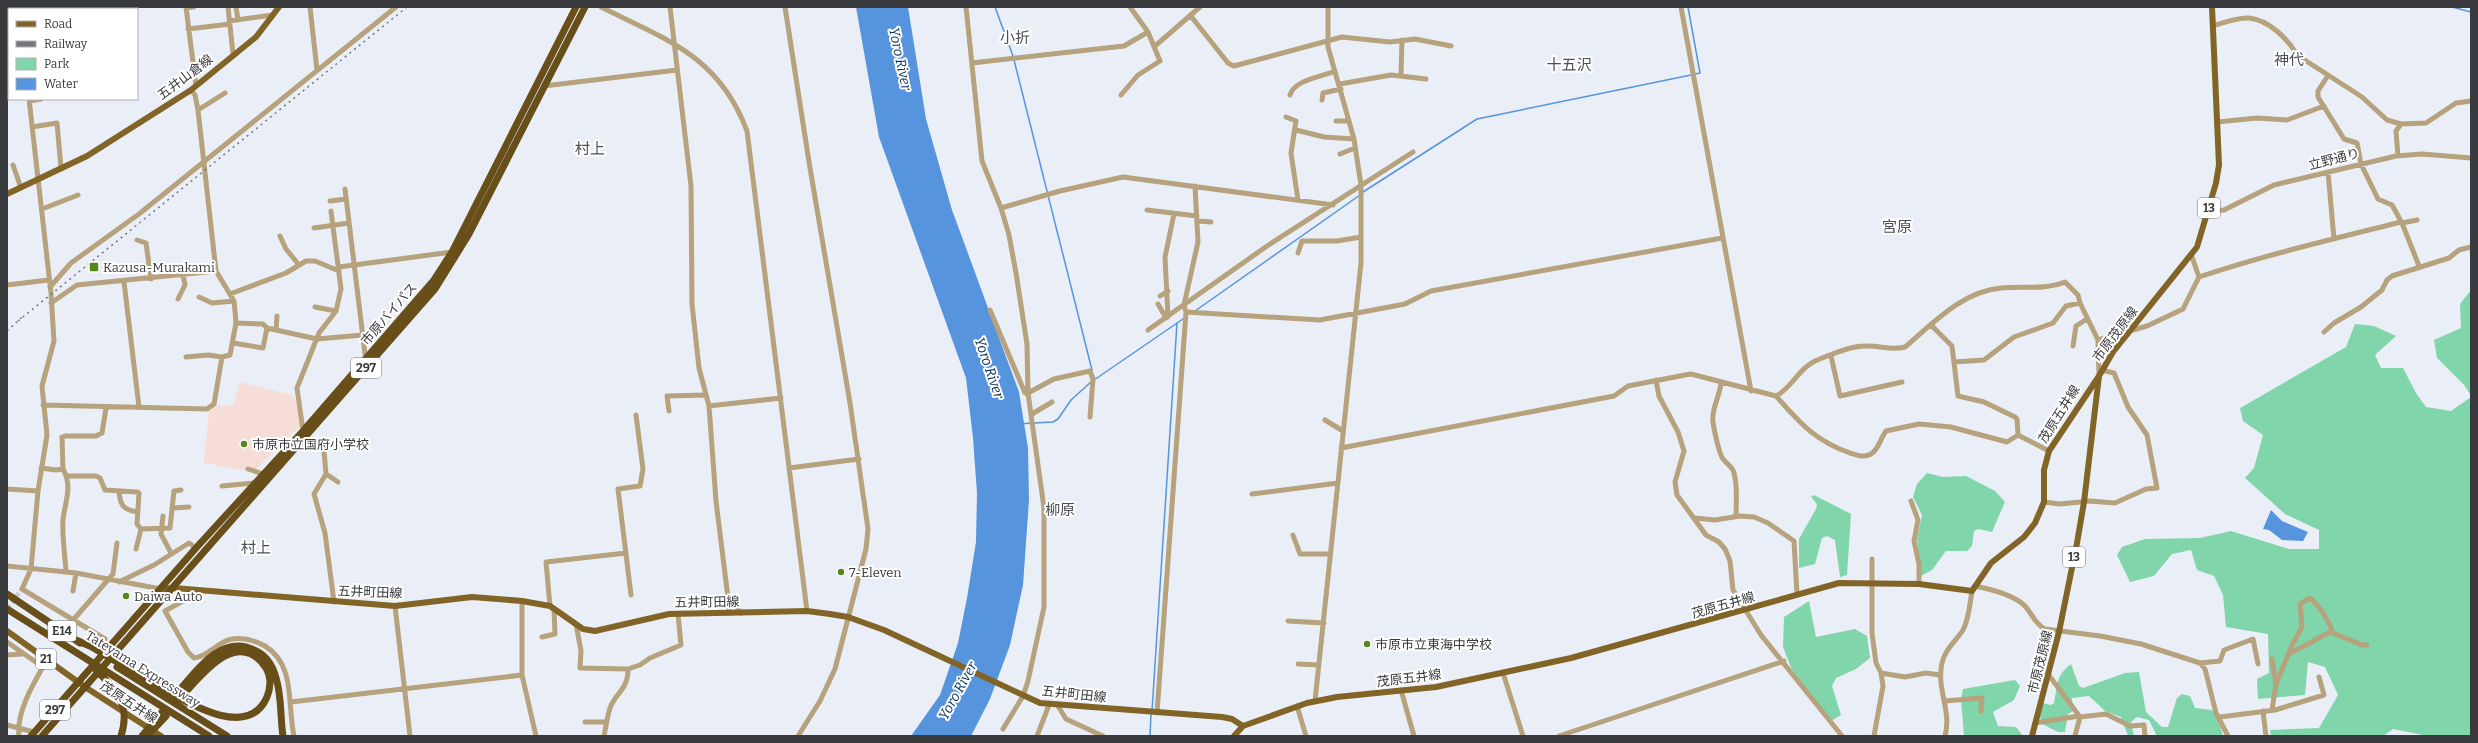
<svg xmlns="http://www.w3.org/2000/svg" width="2478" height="743" font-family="Bitter,'Noto Sans JP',serif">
<rect width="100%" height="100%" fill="#eaeef7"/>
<path fill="#f7ddd7" d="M240,382L291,395L296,400L300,426L253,472L204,463L209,410L215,405L228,406L234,403Z"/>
<path fill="#81d5ab" d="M2471,290V396L2465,386L2437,358L2434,340L2461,328L2460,304Z
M2355,324L2374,326L2396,336L2375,355L2381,368H2403L2416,393L2426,407L2451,411L2471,397V736H2428L2393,729L2383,736H2271L2270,730L2319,728L2338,695L2325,667L2308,662L2305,695L2258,699L2257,679L2269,673L2268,634L2226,627L2223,595L2214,576L2197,570L2191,550L2172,554L2154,576L2130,582L2117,555L2122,547L2145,539L2200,538L2231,531L2289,549H2319V530L2285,514L2245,478L2254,468L2263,435L2243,421L2240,408L2346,347Z
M1927,473L1943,477L1966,476L1995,491L2005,502L1992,532L1978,529L1974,531L1972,546L1967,551H1946L1932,570L1921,576L1917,539L1922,515L1913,497L1917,484Z
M1814,495L1851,514L1847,575L1840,577L1835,540L1827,536L1822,538L1815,564L1799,568V539L1816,509L1817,504L1811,497Z
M1809,601L1816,637L1855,629L1867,636L1870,658L1856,669L1836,678L1832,686L1841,715L1831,721L1792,670L1783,647L1784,617Z
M2071,664L2079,686L2083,688L2125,673L2139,672L2146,712L2162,727H2168L2177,698L2182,694L2190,696L2195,708L2212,710L2218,718L2223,736H2157L2149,720L2137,717L2131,722L2134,736H2128L2121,717L2105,711L2089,696L2072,698L2073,711L2068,714L2065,732H2058L2042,724L2040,717L2043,703L2051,705L2054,703C2058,685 2055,676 2071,664Z
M2015,680L2020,686L2014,700L1993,712L1998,726L2016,727L2023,736H1964L1961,699L1963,689Z"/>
<path fill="#5694dd" d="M856,7H908L926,119L952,210L1019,392L1028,448L1029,500L1023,585L1010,645L990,699L971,736H911L940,695L958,643L967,598L976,542L977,493L973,438L966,378L879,137Z
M2271,510L2282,521L2308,532L2303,541L2282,540L2269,530L2263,529Z"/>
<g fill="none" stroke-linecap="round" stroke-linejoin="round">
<path stroke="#5694dd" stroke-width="1.5" d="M995,7L1013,56
M1688,7L1700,73L1695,74
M2452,7L2471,12
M1014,60L1092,370
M1363,192L1477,119L1691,75
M1195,311L1360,195
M1094,380L1183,319
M1034,423L1053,422L1058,419L1071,400L1091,382
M1022,424L1030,423
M1152,711L1177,323
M1150,736L1151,714"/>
<path stroke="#c7cad2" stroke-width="5" stroke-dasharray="5 2.5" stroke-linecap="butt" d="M7,609L22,589"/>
<path stroke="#b6a27c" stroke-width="5" d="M19,7V9
M186,7L196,86
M228,7L233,54
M236,7L238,20
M310,7L317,70
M601,7C667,40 719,56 747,131L807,611
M670,7L691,186L692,304L699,368L709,406L716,501L728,598L741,613
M785,7L809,162L850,403L868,529L866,549L835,669L820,701L798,736
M966,7L982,161L1001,208L1009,235L1016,273L1027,344L1028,393L1044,508V607L1028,681L1023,696L1003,729
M1681,7L1751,391
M186,8L194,7
M1190,15L1228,63L1234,66L1342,37L1390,42L1415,39L1451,46
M229,21L273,15
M2213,26C2223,23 2238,17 2249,18C2269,20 2288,39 2297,55L2362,97L2387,120L2401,124L2426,123L2456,103L2471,101
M188,29L230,24
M1155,46L1200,7
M972,63L1124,46L1148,32
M1401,75L1402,40
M2327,77L2318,91V97L2344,139L2357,143L2361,164L2378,199L2392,205L2402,223L2419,266
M1340,84L1391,75L1426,79
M544,86L677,70
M1121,95L1138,75L1160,61L1148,32L1130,7
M1290,95C1295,79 1322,77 1335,71
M29,99L51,293L54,341L42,386L47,435L38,491L31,569L22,589L105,639
M1322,100L1323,93L1341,89
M30,101L41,99
M198,110L225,93
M1286,117L1296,121L1291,153L1298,200
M1336,121H1349
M2217,122L2257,118L2287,120L2324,106
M32,127L57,123L61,168
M1296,130L1324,137L1354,139
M1340,154L1355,148
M2398,156L2396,131L2401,124
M13,165L21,188
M2328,172L2334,239
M345,189L365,354L368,357
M330,201L346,199
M1001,208L1060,191L1123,177L1333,205
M42,209L78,195
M1147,210L1197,216
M2208,211L2224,210L2274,185L2396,156L2422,154L2471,158
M1198,221L1211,222
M2402,223L2417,220
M314,228L349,223
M280,236L286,249L299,265
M137,240L146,243L151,279
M1298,253L1302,241H1337L1361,237
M2191,254L2199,277
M111,267L149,266
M339,267L452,252
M124,282L139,407
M7,285L49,280
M50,287L71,263L139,214L396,7
M230,294L286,273L306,261H315L339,271
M1160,296L1168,291
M199,297L212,303L234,301
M178,299L185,285L183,275
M51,303L77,285L216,271
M1158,304L1166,318
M315,307L336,311
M990,310L1025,393H1028
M1186,312L1320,320L1405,304L1431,291L1722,238
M1168,317L1165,257L1174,214
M236,323L263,324L267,328
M1931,325L1952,346L1958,396L1984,402L2015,417L2017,419L2018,435L2049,451
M276,330L277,316
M1148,330L1267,246L1413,152
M2324,332L2334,323L2361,307L2382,290L2387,280L2392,276L2449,258L2459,250L2471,247
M2098,340L2147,326L2183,309L2199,277C2265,255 2333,239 2401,222
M233,343L263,348L267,328L317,339L363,335
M2073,346L2076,326L2087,319
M1831,356L1840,396L1902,382
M186,357L208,355L222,357
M1954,362L1984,360L2014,337L2053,323L2066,306L2080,303
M1656,380L1659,396L1678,432L1684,451L1675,482L1677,495L1706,535L1719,542L1725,549L1730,561L1733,590L1761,635L1842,736
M1721,383C1720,396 1711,409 1713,422C1714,429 1719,454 1723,459C1727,464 1733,467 1734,473C1738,487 1736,503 1736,516
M1028,393L1054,379L1090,371L1093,379L1090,417
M1776,396C1799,422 1815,441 1850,453C1857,455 1864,458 1871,454C1879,449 1880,439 1886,431L1919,424L1951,427L2007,442L2018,435
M43,405L207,409L214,404L222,357L230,355L236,323L235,311L234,301L216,271L198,110L195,95L191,90
M709,406L781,398
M669,411L667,396L706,395
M1032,414L1052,402
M1325,420L1343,431
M303,431L297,388L319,333L336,311L341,289L331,211
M1341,448L1614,396L1628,386L1685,375L1691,374L1776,396C1792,388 1798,369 1815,361C1829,355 1850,346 1865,346C1880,345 1891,351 1905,347C1933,323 1963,291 2001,288C2022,286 2046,290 2065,282L2078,295L2080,303L2098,340L2099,376
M324,451L326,474L314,494L325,533L334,602
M41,468L56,470L63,469L62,437L65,436H96L102,433L106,408
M789,468L859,459
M63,469C73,487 65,501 63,520C62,537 65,555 66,572
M248,469L263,474
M326,474L338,482
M67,476H96L100,478L105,490L137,492L139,493L137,524L141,529L170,528L174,491L181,490
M222,486L254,483
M7,489L38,491
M119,491C120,505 123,510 138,512
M1252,494L1338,483
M1911,501L1918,520L1914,541L1919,564V584
M2044,502L2060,504L2090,501L2115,503L2146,489L2157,488L2147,435L2128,407L2114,373L2101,370
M172,508L189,507
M163,516L161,534L171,553
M1695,518L1715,520L1740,516L1754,517L1768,523L1794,541L1797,594
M1293,535L1300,554H1330
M136,549L141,529
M1872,559V633L1876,663L1881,673L1883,686L1874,736
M7,566L76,573L161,589
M119,582L154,565L189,543L196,548
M1975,586C1990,589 2014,595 2025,606C2033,615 2035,624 2045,629L2100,636L2141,644L2200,663L2205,669L2216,713L2228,736
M73,591L76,573
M191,591L183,601L165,611L188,652L194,658C208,657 218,641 232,639C244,637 254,640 265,646C296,665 287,705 294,736
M631,595L618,489L640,486L643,469L636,415
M728,598L729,613
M522,601V675L536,736
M395,606L410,736
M550,606L546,562L626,553
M74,619L113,574L117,543
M1288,621L1324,623
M576,624L581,651L580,668L628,669L640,665L650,658L681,645L678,614
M542,637L555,634L554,609
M7,642L43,667
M2289,654L2330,632L2333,633
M7,655L22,654
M2272,659L2276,684
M2200,663L2220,661L2224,650L2253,639L2258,664
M1298,664L1319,665
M1503,673L1523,736
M1881,673L1905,677L1926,673L1940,675
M2048,674L2080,717L2075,736
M1401,690L1414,736
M1315,701L1361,263V185L1354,139L1328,47V7
M1944,701L1982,698L1981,711
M291,702L522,675
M1058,706L1066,719L1103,736
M1297,706L1306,736
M2272,710L2276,684L2292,645L2302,627L2300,604L2310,598C2320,606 2329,621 2333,633L2362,645H2367
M2263,711L2266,736
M1157,713L1186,312L1184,305L1198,242L1195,186
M2080,717L2106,714L2130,726L2144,725L2145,736
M2220,717L2275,710L2324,695L2319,677
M585,722H607
M2035,723L2079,716
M7,725L34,732
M19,736C16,711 35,681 47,660
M604,736C606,727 607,717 610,708C616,692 628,690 628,669
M1037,736L1049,705
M1559,736L1784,661
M1945,736C1952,711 1936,689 1942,663C1945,649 1956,641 1963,630C1969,619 1970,603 1972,591"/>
<path stroke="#816426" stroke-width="6" d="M7,194L87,156L191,90L256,37L279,7
M161,589L174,588L395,606L472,597L522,601L550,606L583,629L595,631L669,614L807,611L830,614L848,617L884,630L1040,703L1222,717L1232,719L1243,726
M7,631L85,687L161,736
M1234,736L1243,726L1307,703L1337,697L1436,687L1571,658L1839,583L1919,584L1972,591L1991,563L2024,537L2035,523L2044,502V470L2049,451L2099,376
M2032,736L2059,632L2077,543L2084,502L2099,376L2113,352L2197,247L2216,183L2219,165L2212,7"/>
<path stroke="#684f1a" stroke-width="7" d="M7,594L80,643
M7,609L209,736
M76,640L92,647C113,660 134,672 155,684C182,699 247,743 267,697C271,687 271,677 266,668C239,627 203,673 184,694
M117,667L227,736
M96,670C117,691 131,705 121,736
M178,692C196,671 221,634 254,650C266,655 273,666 276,678C282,697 280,717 283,736
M148,735L166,716
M31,736L196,548L303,431L434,280L452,252L576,7
M42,736L435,289L469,234L585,7
M142,736L161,713"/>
<path stroke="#74767c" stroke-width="1.5" stroke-dasharray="2 4" stroke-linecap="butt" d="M18,321L407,7
M7,331L22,317"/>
</g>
<g fill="#56871b" stroke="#fff" stroke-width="1.5">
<rect x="89" y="262" width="10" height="10" rx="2"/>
<circle cx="244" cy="444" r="4"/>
<circle cx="841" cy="572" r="4"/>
<circle cx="126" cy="596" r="4"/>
<circle cx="1367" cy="644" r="4"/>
</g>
<g text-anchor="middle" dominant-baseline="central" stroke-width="4" stroke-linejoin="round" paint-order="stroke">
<g fill="#fff" stroke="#747578" stroke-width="1">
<rect x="2198" y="198" width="22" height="20" rx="3"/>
<rect x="351" y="358" width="30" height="20" rx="3"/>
<rect x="2063" y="547" width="22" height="20" rx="3"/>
<rect x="48" y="621" width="28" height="20" rx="3"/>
<rect x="36" y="649" width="20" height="20" rx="3"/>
<rect x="40" y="700" width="30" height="20" rx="3"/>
</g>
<g font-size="12" font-weight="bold" fill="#393a3e">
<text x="2209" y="208">13</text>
<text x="366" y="368">297</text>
<text x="2074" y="557">13</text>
<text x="62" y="631">E14</text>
<text x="46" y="659">21</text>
<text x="55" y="710">297</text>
</g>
<g font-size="13" fill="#393a3e" stroke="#fff">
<text transform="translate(185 77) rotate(-37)">五井山倉線</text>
<text transform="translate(2334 159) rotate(-14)">立野通り</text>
<text transform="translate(389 314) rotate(-49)">市原バイパス</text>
<text transform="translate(2115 334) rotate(-53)">市原茂原線</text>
<text transform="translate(2059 414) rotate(-58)">茂原五井線</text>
<text transform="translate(370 592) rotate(2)">五井町田線</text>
<text transform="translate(707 602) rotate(-1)">五井町田線</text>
<text transform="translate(1723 605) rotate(-16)">茂原五井線</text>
<text transform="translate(2040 662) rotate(-76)">市原茂原線</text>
<text transform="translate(143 669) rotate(32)">Tateyama Expressway</text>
<text transform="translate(1409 678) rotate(-7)">茂原五井線</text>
<text transform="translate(1074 694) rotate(6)">五井町田線</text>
<text transform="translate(129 702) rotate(33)">茂原五井線</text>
</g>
<g font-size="13" fill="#393a3e" stroke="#fff" text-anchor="start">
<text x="103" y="267">Kazusa-Murakami</text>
<text x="252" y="444">市原市立国府小学校</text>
<text x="849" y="572">7-Eleven</text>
<text x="134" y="596">Daiwa Auto</text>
<text x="1375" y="644">市原市立東海中学校</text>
</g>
<g font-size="14" font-style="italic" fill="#022f5d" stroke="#fff">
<text transform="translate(900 59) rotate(78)">Yoro River</text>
<text transform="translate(989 368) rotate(71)">Yoro River</text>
<text transform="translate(958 691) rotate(-61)">Yoro River</text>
</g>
<g font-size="15" fill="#4b4f56" stroke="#fff">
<text x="1015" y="38">小折</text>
<text x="2289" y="60">神代</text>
<text x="1569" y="65">十五沢</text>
<text x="590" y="149">村上</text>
<text x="1897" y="227">宮原</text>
<text x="1060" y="510">柳原</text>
<text x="256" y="548">村上</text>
</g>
</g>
<rect width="2478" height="743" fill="none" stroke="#393a3e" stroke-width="16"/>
<rect x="8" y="8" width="130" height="92" fill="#ffffff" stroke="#b0b0b2"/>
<rect x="16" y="21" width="20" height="6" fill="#816426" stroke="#b0b0b2"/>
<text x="44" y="28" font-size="12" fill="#393a3e">Road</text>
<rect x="16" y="41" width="20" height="6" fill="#74767c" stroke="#b0b0b2"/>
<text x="44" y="48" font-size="12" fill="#393a3e">Railway</text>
<rect x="16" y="58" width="20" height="12" fill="#81d5ab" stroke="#b0b0b2"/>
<text x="44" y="68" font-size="12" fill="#393a3e">Park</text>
<rect x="16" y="78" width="20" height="12" fill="#5694dd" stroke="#b0b0b2"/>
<text x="44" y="88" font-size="12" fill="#393a3e">Water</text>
</svg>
